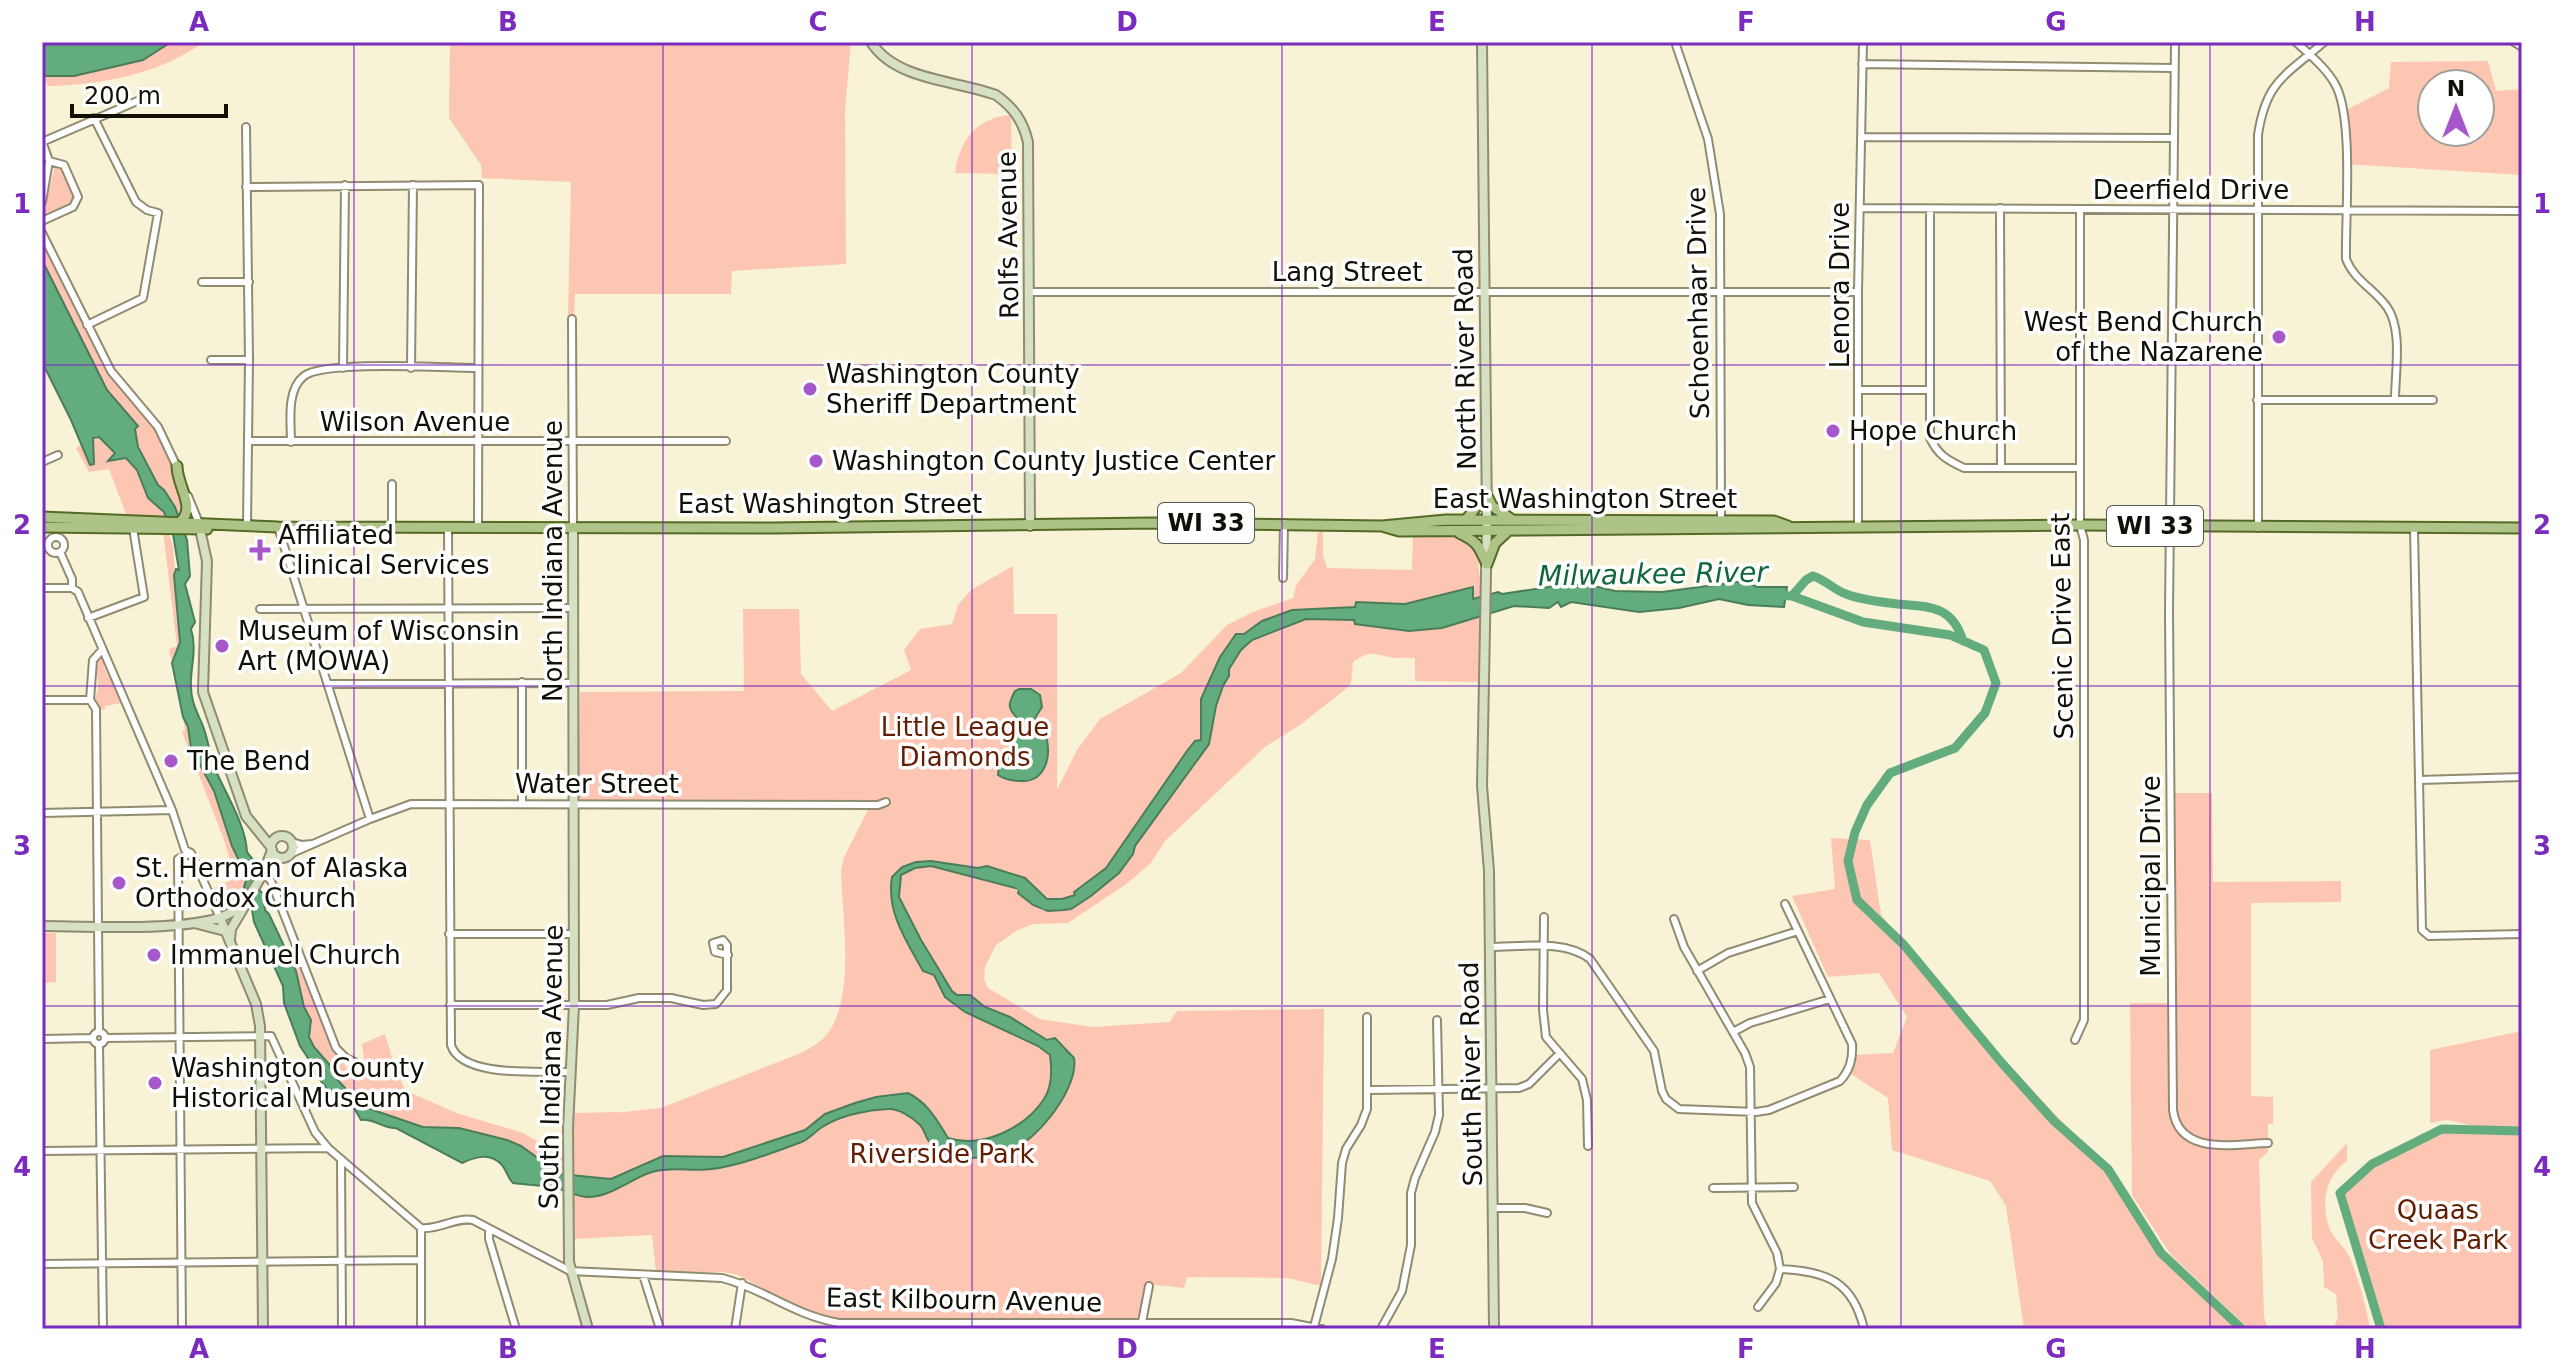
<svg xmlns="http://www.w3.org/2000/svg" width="2564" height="1371" font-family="'DejaVu Sans',sans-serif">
<rect width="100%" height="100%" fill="#f8f2d6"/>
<path fill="#fcc6b3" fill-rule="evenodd" d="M171,42H204C160,74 101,85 47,86V82H42V76H74L143,60Z
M450,42H851L845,110L846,264L732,271L731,294H575L574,315H568L571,182L482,178L481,165L449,118Z
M2488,61L2496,91L2522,89V175L2345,164L2344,111L2389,88L2391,62ZM2432,84H2480V132H2432Z
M1011,115L1012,174L955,173C959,141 977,117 1011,115Z
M55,165L61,167L74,198L73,202L42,216V194L48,195Z
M42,240L107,371L147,417L164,445L185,503L181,516L178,517C174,504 165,495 158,485C146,469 138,448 135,429L138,426L107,390L42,260Z
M93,437H99L115,453L109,460L118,461L126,458L137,470L148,498L162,507L165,518L127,517L109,469L89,472L76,448L80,445L90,465Z
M163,531H168L173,546L180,642L172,663L169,649L177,646Z
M1318,532H1323V555L1327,568L1412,570L1413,535L1465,538L1477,551L1480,580V682L1415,681V658C1407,657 1397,659 1389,657C1370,653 1370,651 1353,662L1351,683L1347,688L1300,725L1265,747L1165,841L1150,864L1125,885L1068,923L1033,924L1016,931L996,945L985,967L984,979L988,988L1040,1019L1092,1027L1170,1022L1177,1011L1324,1009L1321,1286L1288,1278L1187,1277L1184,1288L1147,1284L1141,1315L1134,1319H841L801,1309L738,1275L723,1272H656L652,1235L572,1239V1113L624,1112L661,1108L801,1053C812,1047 823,1041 830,1030C855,991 842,917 841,871L844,857L872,802L580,800L578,797L580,692L744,691L743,609H799L801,674L832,711L911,670L904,650L920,629L952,624L958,605L971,590L1013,566L1014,614H1057V790L1077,750L1100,719L1181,673L1227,625L1253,612L1293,598L1296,586L1315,559Z
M101,657L106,661L104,667L122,703L105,706V709L100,710L94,699C103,687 95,673 94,660Z
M183,717L188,727L191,748L214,791L232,846L247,877L244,891L225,909H220L217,895L212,889L235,878L224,840L182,732L185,730Z
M2175,793H2212L2213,882L2341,881V902L2251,903V1096L2273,1097V1124H2268V1152L2259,1160L2264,1317L2268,1329H2249L2171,1255L2132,1195L2130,1003H2177Z
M1831,838L1870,840L1881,915L1971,1027L2108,1169L2161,1253L2242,1329H2024L2006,1206L1990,1181L1892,1150L1888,1098L1848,1072L1853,1055L1893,1053L1907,1017L1879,973L1828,977L1792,896L1835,889Z
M42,933H56V982L42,983Z
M294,958L299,965L336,1054L352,1074H360L366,1070L362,1044L385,1034L394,1065L405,1090L456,1113L523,1133L549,1148L563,1149L564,1174L543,1165L506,1142L426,1129L370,1109L355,1100L338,1083L308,1039L303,1009L290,960Z
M2522,1031V1329H2381L2340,1193L2372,1164L2442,1129L2493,1130L2447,1120L2430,1123V1050Z
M2347,1143V1161C2325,1177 2321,1202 2329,1227C2333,1239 2345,1246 2350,1258C2359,1281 2366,1304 2370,1329H2333L2338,1318L2336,1294L2324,1287L2323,1261L2312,1238L2311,1182Z"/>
<path fill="#63ac7e" stroke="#4a7d5a" stroke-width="2" d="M42,42H171L143,60L74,76H42Z
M42,260L107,390L138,426L135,429L138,447L158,485L164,490L175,507L187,540L190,576L185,584L195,622L191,629C199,653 186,676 193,701C195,710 201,720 204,729C209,744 210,757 216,771C227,796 246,826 247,852L254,861L260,891L263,893L265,910L269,914L296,971L304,1007L311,1020L309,1037L314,1047L329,1064L334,1076L357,1101L373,1110L423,1127L459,1128L507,1140L521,1146L560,1174L611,1179L663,1156L723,1157L805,1130L825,1114L855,1103L876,1097L908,1093C928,1103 937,1120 948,1138C982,1149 1025,1128 1044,1099C1052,1087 1052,1069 1050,1055L1038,1046L965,1012L945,997L934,975L923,971C907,942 886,912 892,877L902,867L916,862L931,861L978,868L987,866L1025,878L1047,899H1062L1075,895L1074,892L1106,868L1187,751L1195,741L1201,740V699L1220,657L1236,634H1244L1262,621L1292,610L1355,607L1356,602L1405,604L1473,587V599L1498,592L1502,594L1568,584L1590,585L1615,591L1662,592L1745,581L1757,587H1787L1784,607L1748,605L1719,599L1679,608L1639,612L1571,602L1561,607L1558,602L1549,608L1514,606L1442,628L1409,631L1355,624L1354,620L1306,619L1252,640L1241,650L1229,669V676L1223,686L1216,706L1209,744L1135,846L1133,854L1119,873L1091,896L1071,909L1064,910L1048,911L1033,905L1018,893L1019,889L931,866L915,868L901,875L899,897L921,940L952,991L957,995H970L985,1007L1010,1017L1047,1040L1055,1038L1074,1058C1079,1087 1039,1138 1013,1149C987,1159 947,1166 928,1140C925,1135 924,1129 920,1125C912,1117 898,1108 888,1109C868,1110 841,1115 824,1126C815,1131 809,1140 799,1143C772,1153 741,1165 712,1169C692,1172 672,1166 652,1172C632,1178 612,1196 590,1197C578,1198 567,1190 555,1188C542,1185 527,1185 513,1183C507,1177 507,1171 502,1165C490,1152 475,1157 462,1163L396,1128C383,1129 374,1118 361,1120L354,1108L337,1101L309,1066L308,1058L300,1046L284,1003L283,986L254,922L251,904L244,887L247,877L232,846L214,791L191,748L188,727L183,717L172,663L180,642L174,575L176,569L179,570L173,534L164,512L148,498L137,470L126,458L108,461L115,453L99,437L93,438L94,464L90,465L71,420L42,362Z
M1019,689H1031L1040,695L1042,707L1035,718C1037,723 1042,728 1045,734C1053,753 1046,782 1022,781C1013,781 1005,780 998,775L999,764L1010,747L1009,732L1018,719C1007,708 1008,704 1015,691Z"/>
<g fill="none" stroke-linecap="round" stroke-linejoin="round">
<path stroke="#63ac7e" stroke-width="9" d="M1775,595L1792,596L1863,622L1950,635L1984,650L1996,683L1985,713L1955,748L1890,773L1867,805L1855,832L1848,861L1857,900L1904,945L2001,1062L2054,1121L2108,1169L2161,1253L2242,1329
M1792,596L1806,580L1813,576C1826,580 1834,590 1846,594C1862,600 1880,602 1897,604C1929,607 1952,605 1963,641
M1016,882L1045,905
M508,1160L543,1173
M2381,1329L2340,1193L2372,1164L2442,1129L2522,1131"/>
<g stroke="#908b71" stroke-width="10">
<path id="street" d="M1675,42L1708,139L1720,214L1721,521
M2175,42L2169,612L2173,1110C2179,1156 2234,1144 2268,1143
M2296,42C2309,54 2326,68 2335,84C2354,117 2345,217 2346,259C2354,280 2374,289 2387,307C2403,330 2395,372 2395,400
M2514,42L2522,47
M1862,64L2174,68
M246,127L249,360L247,524
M1861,137L2173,138
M42,142L142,99
M246,187L479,185L478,527
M42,202L49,161L42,141
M1860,208L2522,211
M2000,208L2001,468
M1930,210V438C1938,455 1947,460 1964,468H2080
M42,221L73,207L78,197L64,165L49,161
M42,233L111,371L158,427L177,467
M202,282H249
M1029,292H1858
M572,319L573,527
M87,325L143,298L158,213L147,210L136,202L94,118
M211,360H249
M343,368L345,185
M411,368L413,185
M1859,390H1929
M2257,400H2433
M248,441H726
M291,442C291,422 286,390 304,376C325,360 445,368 478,368
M42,462L58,455
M188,496L199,523
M278,527L370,819
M392,527V484
M448,527L451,1045C461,1078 540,1071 569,1072
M1858,528V292L1863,42
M2258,528V135C2266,81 2285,76 2324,42
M2414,529L2422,930L2429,936L2522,934
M48 545a8 8 0 1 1 16 0a8 8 0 1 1-16 0Z
M60,552L72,579V588L78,592L172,810L185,850L191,853L220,918
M1283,578L1284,523
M42,588H72
M260,609L573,608
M88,618L144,597L133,528
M522,682V804
M328,684L573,683
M42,700H90
M2419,780L2522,777
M42,813L172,810
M292,842L302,845L312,844
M290,854L370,819L411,804L878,805L886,802
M264,873L271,881L336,1048L346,1058L355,1062
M1544,917L1543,1010L1546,1037L1582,1079L1587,1100L1588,1146
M1674,919L1684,947L1745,1053L1750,1067L1752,1203L1777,1253L1780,1269L1776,1283L1758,1307
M449,934H573
M1490,947C1521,947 1565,939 1590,959L1654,1051L1662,1091L1666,1099L1679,1109L1756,1112L1769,1110L1840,1081C1850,1070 1853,1059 1852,1044L1785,904
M1697,971L1728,953L1798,931
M450,1005H607L639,998H671L703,1005L716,1004L727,990V945L723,940L713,943L715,952L728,955
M93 1038a6 6 0 1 1 12 0a6 6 0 1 1-12 0Z
M99,1032L96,709L90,700L93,660L102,650
M1733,1032L1750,1023L1830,999
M106,1038L271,1036L315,1132L328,1148L421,1228C440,1230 454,1217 473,1220L570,1271L722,1278C765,1289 793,1315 839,1323H1291L1322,1329
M42,1039L93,1038
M2075,1040L2084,1020V540L2080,525V210
M99,1045L103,1329
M1367,1090L1519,1088L1529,1084L1560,1053
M42,1151L328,1148
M341,1159L342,1329
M1713,1188L1794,1187
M1492,1208H1525L1547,1213
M421,1228V1329
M489,1229V1239L516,1329
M42,1264L420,1260
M1780,1269C1826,1271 1853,1281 1864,1329
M643,1275L660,1329
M1142,1322L1149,1286
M1314,1327L1332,1259L1338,1218L1342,1163L1346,1149L1361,1125L1367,1109V1017
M182,1329L178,859L191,853
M735,1329L742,1283
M1381,1329L1402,1291L1411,1245V1193L1415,1178L1435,1132L1439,1115L1437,1020"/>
</g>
<g stroke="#908b71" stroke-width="12">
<path id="secondary" d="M871,42C896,81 956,80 996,95C1014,108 1023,121 1028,142L1030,526
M1482,42L1487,520L1482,786L1489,871L1494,1329
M199,525L207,561L203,692L246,816L271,847
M573,527L574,1005L568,1128L569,1262L588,1329
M271 847a11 11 0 1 1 22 0a11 11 0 1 1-22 0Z
M220,918L256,1004L260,1026L263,1329
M198,924L225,931
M42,926C84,926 201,933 232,912C253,897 264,873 272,850
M230,940L231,929L247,902"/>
</g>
<g stroke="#546a26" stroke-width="13">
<path id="primary" d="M177,466C177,487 197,507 180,522
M1486,494L1492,506L1511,519
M42,517L278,527L774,528L1152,523L1382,526L1446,520L1774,521L1788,526
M1466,520L1486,494
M42,527L207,529
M1385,527L1399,531L2080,525L2522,528
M1459,533C1478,542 1478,545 1487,564
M1487,564L1495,543L1508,531"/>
</g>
<use href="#street" stroke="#fff" stroke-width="6"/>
<use href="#secondary" stroke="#d6e1c3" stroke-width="8"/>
<use href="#primary" stroke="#aec387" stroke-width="9"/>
</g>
<path fill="none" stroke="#7b2cbf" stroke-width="2" stroke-opacity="0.55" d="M354,42V1329M663,42V1329M972,42V1329M1282,42V1329M1592,42V1329M1901,42V1329M2210,42V1329M42,365H2522M42,686H2522M42,1006H2522"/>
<g fill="#a658ca" stroke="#fff" stroke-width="3">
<circle cx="2279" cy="337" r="8"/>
<circle cx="810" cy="389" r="8"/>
<circle cx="1833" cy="431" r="8"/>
<circle cx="816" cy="461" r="8"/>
<path d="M256 538h8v8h8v8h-8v8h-8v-8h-8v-8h8z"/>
<circle cx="222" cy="646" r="8"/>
<circle cx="171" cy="761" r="8"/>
<circle cx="119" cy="883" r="8"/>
<circle cx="154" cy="955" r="8"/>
<circle cx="155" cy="1083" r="8"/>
</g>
<g text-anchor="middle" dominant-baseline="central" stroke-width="7" stroke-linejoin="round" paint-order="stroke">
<g fill="#fff" stroke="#585751" stroke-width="2">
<rect x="1158" y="503" width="96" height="40" rx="6"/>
<rect x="2107" y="506" width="96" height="40" rx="6"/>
</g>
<g font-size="24" font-weight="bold" fill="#110f06">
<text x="1206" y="523">WI 33</text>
<text x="2155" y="526">WI 33</text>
</g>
<g font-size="26" fill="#110f06" stroke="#fff">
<text x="2191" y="190">Deerfield Drive</text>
<text transform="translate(1008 235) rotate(-91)">Rolfs Avenue</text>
<text x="1347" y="272">Lang Street</text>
<text transform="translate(1840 285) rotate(-90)">Lenora Drive</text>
<text transform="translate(1698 303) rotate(-91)">Schoenhaar Drive</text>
<text transform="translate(1465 359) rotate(-91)">North River Road</text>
<text x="415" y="422">Wilson Avenue</text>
<text x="1585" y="499">East Washington Street</text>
<text x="830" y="504">East Washington Street</text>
<text transform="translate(553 561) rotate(-90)">North Indiana Avenue</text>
<text transform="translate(2062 626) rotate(-91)">Scenic Drive East</text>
<text x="597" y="784">Water Street</text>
<text transform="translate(2151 876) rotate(-90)">Municipal Drive</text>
<text transform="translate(551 1067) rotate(-89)">South Indiana Avenue</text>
<text transform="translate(1471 1074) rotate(-91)">South River Road</text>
<text transform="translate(964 1300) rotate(1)">East Kilbourn Avenue</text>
</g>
<g font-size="26" fill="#110f06" stroke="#fff" text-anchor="start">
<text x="2263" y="322" text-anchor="end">West Bend Church<tspan x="2263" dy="30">of the Nazarene</tspan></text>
<text x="826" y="374">Washington County<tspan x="826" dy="30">Sheriff Department</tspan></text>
<text x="1849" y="431">Hope Church</text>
<text x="832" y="461">Washington County Justice Center</text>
<text x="278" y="535">Affiliated<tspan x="278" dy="30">Clinical Services</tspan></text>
<text x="238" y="631">Museum of Wisconsin<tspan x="238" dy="30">Art (MOWA)</tspan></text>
<text x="187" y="761">The Bend</text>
<text x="135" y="868">St. Herman of Alaska<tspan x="135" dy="30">Orthodox Church</tspan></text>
<text x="170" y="955">Immanuel Church</text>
<text x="171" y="1068">Washington County<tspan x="171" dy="30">Historical Museum</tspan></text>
</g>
<g font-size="26" fill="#621e02" stroke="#fff">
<text x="965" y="727">Little League<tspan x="965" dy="30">Diamonds</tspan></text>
<text x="942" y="1154">Riverside Park</text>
<text x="2438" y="1210">Quaas<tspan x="2438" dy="30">Creek Park</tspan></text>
</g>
<g font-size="28" font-style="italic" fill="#11663b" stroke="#fff">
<text transform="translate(1653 574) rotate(-1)">Milwaukee River</text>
</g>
</g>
<rect width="2564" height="1371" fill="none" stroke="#ffffff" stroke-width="88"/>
<g transform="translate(2456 108)"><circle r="38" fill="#ffffff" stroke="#a09f9b" stroke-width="2"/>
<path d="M0-6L14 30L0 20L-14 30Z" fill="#a658ca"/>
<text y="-12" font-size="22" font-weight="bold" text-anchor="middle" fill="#110f06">N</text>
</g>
<path d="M72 104v12h154v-12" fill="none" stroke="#110f06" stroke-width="4"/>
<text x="84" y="104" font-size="24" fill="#110f06" stroke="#ffffff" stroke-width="6" paint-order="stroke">200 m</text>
<rect x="44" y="44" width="2476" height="1283" fill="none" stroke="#7b2cbf" stroke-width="3"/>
<g font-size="26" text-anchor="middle" font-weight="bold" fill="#7b2cbf">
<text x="199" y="31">A</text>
<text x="508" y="31">B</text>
<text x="818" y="31">C</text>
<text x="1127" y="31">D</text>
<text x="1437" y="31">E</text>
<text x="1746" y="31">F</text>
<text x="2056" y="31">G</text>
<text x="2365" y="31">H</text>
<text x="22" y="213">1</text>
<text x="2542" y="213">1</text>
<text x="22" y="534">2</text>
<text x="2542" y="534">2</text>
<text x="22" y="855">3</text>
<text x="2542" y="855">3</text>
<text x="22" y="1176">4</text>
<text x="2542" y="1176">4</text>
<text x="199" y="1358">A</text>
<text x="508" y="1358">B</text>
<text x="818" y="1358">C</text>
<text x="1127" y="1358">D</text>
<text x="1437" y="1358">E</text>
<text x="1746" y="1358">F</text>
<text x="2056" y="1358">G</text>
<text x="2365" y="1358">H</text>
</g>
</svg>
